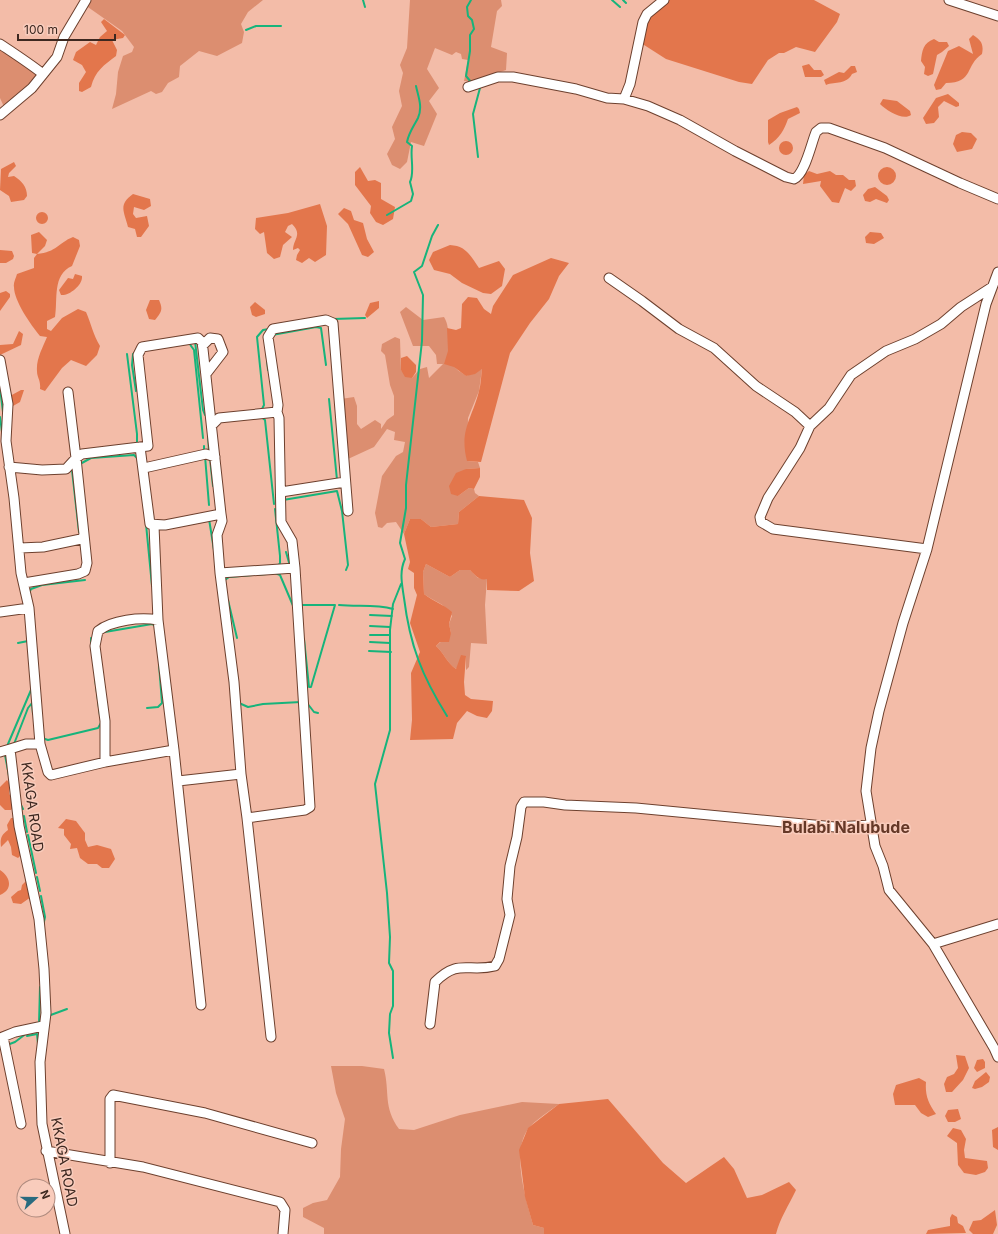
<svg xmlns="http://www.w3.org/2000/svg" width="998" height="1234" font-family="Inter,sans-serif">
<rect width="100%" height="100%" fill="#f3bca8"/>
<path fill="#dc8e70" d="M87,0H263L248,12L241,24L244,32L242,43L217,56L199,51L180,66L179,77L168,83L162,92L156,94L151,91L112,109L116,94L118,72L123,56L132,52L134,47L122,31L85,5Z
M410,0H501L502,6L497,11L491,47L507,53L506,70L474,81H464L468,60L462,59L461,54L456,52L452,55L435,48L427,69L439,88L429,101L437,114L424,146L411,142L407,162L400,169L392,165L387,154L395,139L392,127L402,106L399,91L403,73L400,65L407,48Z
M0,46L37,72L38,78L5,109L0,98Z
M406,307L423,320L444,317C453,331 443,351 454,366C456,370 463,373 466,376L482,369L479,391L468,418L467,461L478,462L480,468L466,469L458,496L469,488L474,489L475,493L479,496L459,512L458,524L431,527L421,519H410L404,534L396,522L387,523L382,528L378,527L375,513L382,476L396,456L403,452L405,442L394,440L395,432L387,429L374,447L348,459L342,466L334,400L354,397L357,406V424L361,429L375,420L381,424V429L387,420L394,415V396L390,385L385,355L381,351L382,344L395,337L400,339L401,370L412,378L420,369L427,367L429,378L443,364H437L436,355L429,346H413L400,312Z
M426,564L450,577L460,570H470L478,578L487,579L485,605L487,644L471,643L469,667L466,670V656L456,669C447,663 444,653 436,646L451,633L449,624L452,616C442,601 438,604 424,594L423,572Z
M331,1066H362L384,1069C390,1092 383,1107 399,1129L414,1130L460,1115L522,1102L559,1104C551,1110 534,1121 528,1129C511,1153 526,1199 533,1225L544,1228V1234H324V1228L303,1217V1208L313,1203L327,1200L340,1177L341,1149L345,1119L336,1093Z"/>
<path fill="#e3764c" d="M668,0H814L840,14L837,22L815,52L796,47L784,53H779L768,60L752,84L739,82L666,59L641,43L649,15Z
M104,19L125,35L123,38L112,40L117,50L116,56C104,65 95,71 91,87L82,92L79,91V83L86,72L82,65L73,60L76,52L90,42L96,45L100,37L107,31L101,22Z
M973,35C981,40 984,44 982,54C965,65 974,83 946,83L941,89L936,90L934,85L948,51L959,46L973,54L969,39Z
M934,39L939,42H947L949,46L942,52L937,55L933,74L928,76L924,74L925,67L921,61C922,51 923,43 934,39Z
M809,64L814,70H821L824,75L821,77H805L802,66Z
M851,66H855L857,72L852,74C846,85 836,81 826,85L824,80L839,72L844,73Z
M948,94L959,103V106L956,107L944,101L938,107L939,117L934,123L926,124L923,118L936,98Z
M883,99L897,101L910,111L911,115C903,121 886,110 880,104Z
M797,107L799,109L800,113L788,119C784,130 780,138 769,145L768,142V120L780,113Z
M962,132L971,133L977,139L972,149L957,152L953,144L956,135Z
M779 148a7 7 0 1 1 14 0a7 7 0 1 1-14 0Z
M14,162L16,166L9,173L8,177L14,176C22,181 27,187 27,196L24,200L11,202L9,196L0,190L1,169Z
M360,167L368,181L375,180L381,183V199L395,207L393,219L383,225L376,222L370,213L371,206L355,185V172Z
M878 176a9 9 0 1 1 18 0a9 9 0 1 1-18 0Z
M809,171L817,174L830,171L836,175H843L849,180H855L856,186L851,191L845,188L839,203L832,202L820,186L821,181L803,184L804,175Z
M875,187L887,196L889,200L887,203L876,199L870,202L865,201L863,195L868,189Z
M133,194L150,199L151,206L144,210L134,207L133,214L136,218L147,216L149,226L141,237H137L135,229L128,227C124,211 118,205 133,194Z
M320,204L327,226L326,255L315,262L309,258L302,263L296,260L297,255L300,250L298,248L293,250C293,239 303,235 292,224L288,226L285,232L292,237L283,245L280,257L274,259L267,253L264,232L260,234L255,229L256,218L288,213Z
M344,208L351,211L354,220L363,223L367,239L374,252L368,257L362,255L348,224L338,214Z
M36 218a6 6 0 1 1 12 0a6 6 0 1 1-12 0Z
M39,232L47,240L45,246L37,254C57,252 58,243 73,237L79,240L80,246L72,266C52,275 58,299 55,317L47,321V329L51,331L62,318L78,309L86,312C91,323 93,335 100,346L97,355L86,366L71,360L62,368L45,391L40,389C41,380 37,378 37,371C36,359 43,347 47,337L40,336C31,325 14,301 14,287C13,283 16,278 17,274L34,268V258L37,254L32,253L31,235Z
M870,232L881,233L884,238L874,244L866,243L865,237Z
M450,245C466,246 470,255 479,268L499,261L505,269L502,286L491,294L483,293L462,283L450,274L434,270L429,260L433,252Z
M0,250L12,251L14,256L13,259L6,263H0Z
M551,258L569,263L559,276L549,299L530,323L510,353L481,462L467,461C459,430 472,419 479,391C481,384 481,376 482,369L475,374L466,376L454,367L444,364L448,351L447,328L456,330L461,328L462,304L468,297L477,298L484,309L491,314L493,306L513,275Z
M75,274L82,276C83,285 69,296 61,295L59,290L68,278L73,279Z
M6,291L10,294V297L0,311V293Z
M150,300H159C163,309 162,312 155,320L149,319L146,310Z
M379,301V308L367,318L365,315L370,303Z
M255,302L265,310V314L256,317L252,315L250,307Z
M19,331L23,334L21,345L0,355V345L13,344Z
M407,356L416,365V372L412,378L405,377L401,370V358Z
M21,390H24L20,402L13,406L5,403L10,396Z
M480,468V477L474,489L469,488L458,496L451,494L449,486L456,473L466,469Z
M479,496L524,500L532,518L530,553L534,581L519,591L487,590V579C479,581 475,575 470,570H460L450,577L426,564L423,572L424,594C433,601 443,604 452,612L449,624L451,633L449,642H440L436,646C444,653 447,663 456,669L461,655L466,656L464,682L465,695L471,699L493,701L492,711L487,718L477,716L467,711L457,723L453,739L410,740L412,720L411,673L420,652L410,623L417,595L414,588V573L408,569L410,562L404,534L410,519H421L431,527L458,524L459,512Z
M7,780L9,783V793L14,806L11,810H5L0,805V787Z
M11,818H16L27,849L18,858L12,855L11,847L8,840L1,847C0,839 1,835 8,830L7,825Z
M66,819L76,821L85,833V840L88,847L97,845L111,849L115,859L109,868H102L97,864H88L80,858L77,848L70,849L71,844L64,835V829L58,828Z
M0,870C11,877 13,890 0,895Z
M27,880L31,897L21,904L13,903L11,897L18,891L21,890L22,885Z
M956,1055L965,1056L969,1068L963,1080L952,1092H946L944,1084L947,1077L954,1074L958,1068Z
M983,1059L985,1062V1068L977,1072L974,1068L977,1060Z
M986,1072L990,1077L989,1082L982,1087L975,1089L972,1088L975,1081Z
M919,1078L926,1082C925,1095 928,1103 936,1114L928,1117L921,1113L915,1105H895L893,1094L896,1085Z
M608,1099L663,1163L686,1183L724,1157L734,1169L747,1198L762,1195L789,1182L796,1190C789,1205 780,1218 776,1234H544V1228L533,1225L525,1197L519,1150L528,1128L559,1104Z
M958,1109L961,1119L955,1122H948L945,1116L948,1110Z
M998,1127V1150L993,1147L992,1130Z
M953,1128L961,1130L966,1139L964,1150L965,1158L987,1161L988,1168L985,1172L976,1175L964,1173L958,1165L957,1143L947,1136Z
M995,1210L997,1225L993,1234H973L969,1230L973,1221L981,1220Z
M952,1214L957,1217L958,1223L963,1226L966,1233L926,1234L928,1230L950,1226V1218Z"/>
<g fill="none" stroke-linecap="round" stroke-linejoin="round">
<path stroke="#16b47b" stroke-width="2" d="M363,0L365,7
M612,0L620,7
M623,0L626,3
M246,30L256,26H281
M471,82L466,76L470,51V35L474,29L472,20L468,16L467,7L471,0
M478,86L480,88L473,114L478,157
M387,215L411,201L413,194L410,182C415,172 410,158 412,146L407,142C409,132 414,126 418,118C423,107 418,96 416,86
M438,225L432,236L422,266L414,272L423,295L422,341L406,485V508L400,543L405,559C399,572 402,584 404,598C410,646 422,676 447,716
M333,319L365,318
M272,335L316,327L321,328L326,365
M265,338L268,370
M195,341L203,410L205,415L208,416
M189,343L194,350L203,438
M127,354L137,434V444
M0,388L3,412
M136,391L132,365L133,354L138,350
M329,399L337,480
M261,411L264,405L257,337L263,330L269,329
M0,417L2,432
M261,417L265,420L274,504
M208,433L209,453
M204,446V452
M205,456L209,505
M210,459L213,486
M80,464L91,458L134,455L137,458
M72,470L79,532
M283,500L337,491L342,511L348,565L346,570
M275,509L280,556V563L278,566
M209,519L214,550
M146,524L152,586
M286,552L290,566
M275,573L280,575L294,608
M225,580L229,577L267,574
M29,593L31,589L42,585L85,580
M228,600L237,638
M300,605H335L311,687H309L304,639
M339,605C357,607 375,604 393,609
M370,615L392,616
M370,626L390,627
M105,632L152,624L155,626
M370,635H390
M91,638V644
M370,642L390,643
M18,643L28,641
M369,651L391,652
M95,678L100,715
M32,703L33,714
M239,703L248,707L263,704L301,702
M307,703L314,712L318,713
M147,708L158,707L162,703L159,664
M42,738L48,740L98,728L101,723
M8,744L31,690V684
M14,744L28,708L32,703
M5,755L10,781
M20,803L23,809
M24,816L27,832
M28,835L36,873
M37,877L40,891
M41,896L45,917L43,926
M48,1016L67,1009
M39,1024L40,987
M27,1036L37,1034L38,1044
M7,1045L15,1042L27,1033
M393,1058L389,1033L390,1014L393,1006V971L389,963L390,937L387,893L375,784L390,730V630L393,604L401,584"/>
<g stroke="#6d402e" stroke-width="11">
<path id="minor" d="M949,0L998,16
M0,44C15,54 29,63 43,74
M468,87L498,77H513L576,89L607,98L624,99L648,106L680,120L735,151L786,177L794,179C805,174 811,144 816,132L821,128H829L885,148L960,183L998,199
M624,99L630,84L643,22L647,14L664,0
M0,115L32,88L57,57L64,37L86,0
M998,272L986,304L927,549L903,623L879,711L871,748L866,791L875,846L883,866L889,890L933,944L994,1048L998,1057
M609,278L642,301L679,329L714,348L756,386L795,412L810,426
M203,345L210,338L218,339L223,352L206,374
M0,360L8,404L6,441L14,498L21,573L29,608L40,744H26L10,749L19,826L39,919L44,969L46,1013L40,1062L42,1124L65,1234
M277,412L278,405L268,337L273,329L326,320L333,323L348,511
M212,425L219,418L277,412L279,418L281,522L292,541L295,568L310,807L305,810L247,818
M140,447L148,446L138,355L142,347L198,338L202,342L203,349L221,514L165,525L150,524
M9,467L42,470L66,469L76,458L68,392
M144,468L206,454L215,457
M281,492L345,482
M221,514L222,521L217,535L220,573L234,682L241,774L247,818L271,1037
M20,548L43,547L81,539L84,536
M927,549L773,529L761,522L760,517L768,498L800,448L810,426L829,408L851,375L886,351L915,339L941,324L961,307L992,287
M220,573L295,568
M24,583L78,574L85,571L87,563L76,458L82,454L140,447L150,524L154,526L158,620C140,617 112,620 98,631L95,646L105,721V762L51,775L48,772L40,744
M0,612L29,608
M174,750L201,1005
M0,752L10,749
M105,762L174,750L158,620
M178,781L241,774
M933,944L998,924
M430,1024L435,982C459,958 468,973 495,966L499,959L510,915L507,899L510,866L517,837L521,807L524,802H544L565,805L636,808L835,827L871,825
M3,1037L21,1124
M0,1038L15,1032L43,1026
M46,1151L143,1167L280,1202L285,1210L283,1234
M110,1163V1099L113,1095L205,1113L312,1143"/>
</g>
<use href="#minor" stroke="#fff" stroke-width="9"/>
</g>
<g text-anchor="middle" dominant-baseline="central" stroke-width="3" stroke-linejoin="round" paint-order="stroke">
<g font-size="14" fill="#3d2820" stroke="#f9ccbc">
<text transform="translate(33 807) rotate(82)">KKAGA ROAD</text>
<text transform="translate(65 1162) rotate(79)">KKAGA ROAD</text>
</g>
<g font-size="16" font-weight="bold" fill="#653827" stroke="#f9ccbc">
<text x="846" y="827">Bulabi Nalubude</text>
</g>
</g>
<g transform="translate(36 1198) rotate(69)"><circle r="19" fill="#f9ccbc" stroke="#ae8a7e"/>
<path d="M0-3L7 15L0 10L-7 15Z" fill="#2a6b7f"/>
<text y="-6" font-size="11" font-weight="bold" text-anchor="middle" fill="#3d2820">N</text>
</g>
<path d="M18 34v6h97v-6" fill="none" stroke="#3d2820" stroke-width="2"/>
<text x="24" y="34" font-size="12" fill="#3d2820" stroke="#f9ccbc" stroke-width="3" paint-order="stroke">100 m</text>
</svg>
